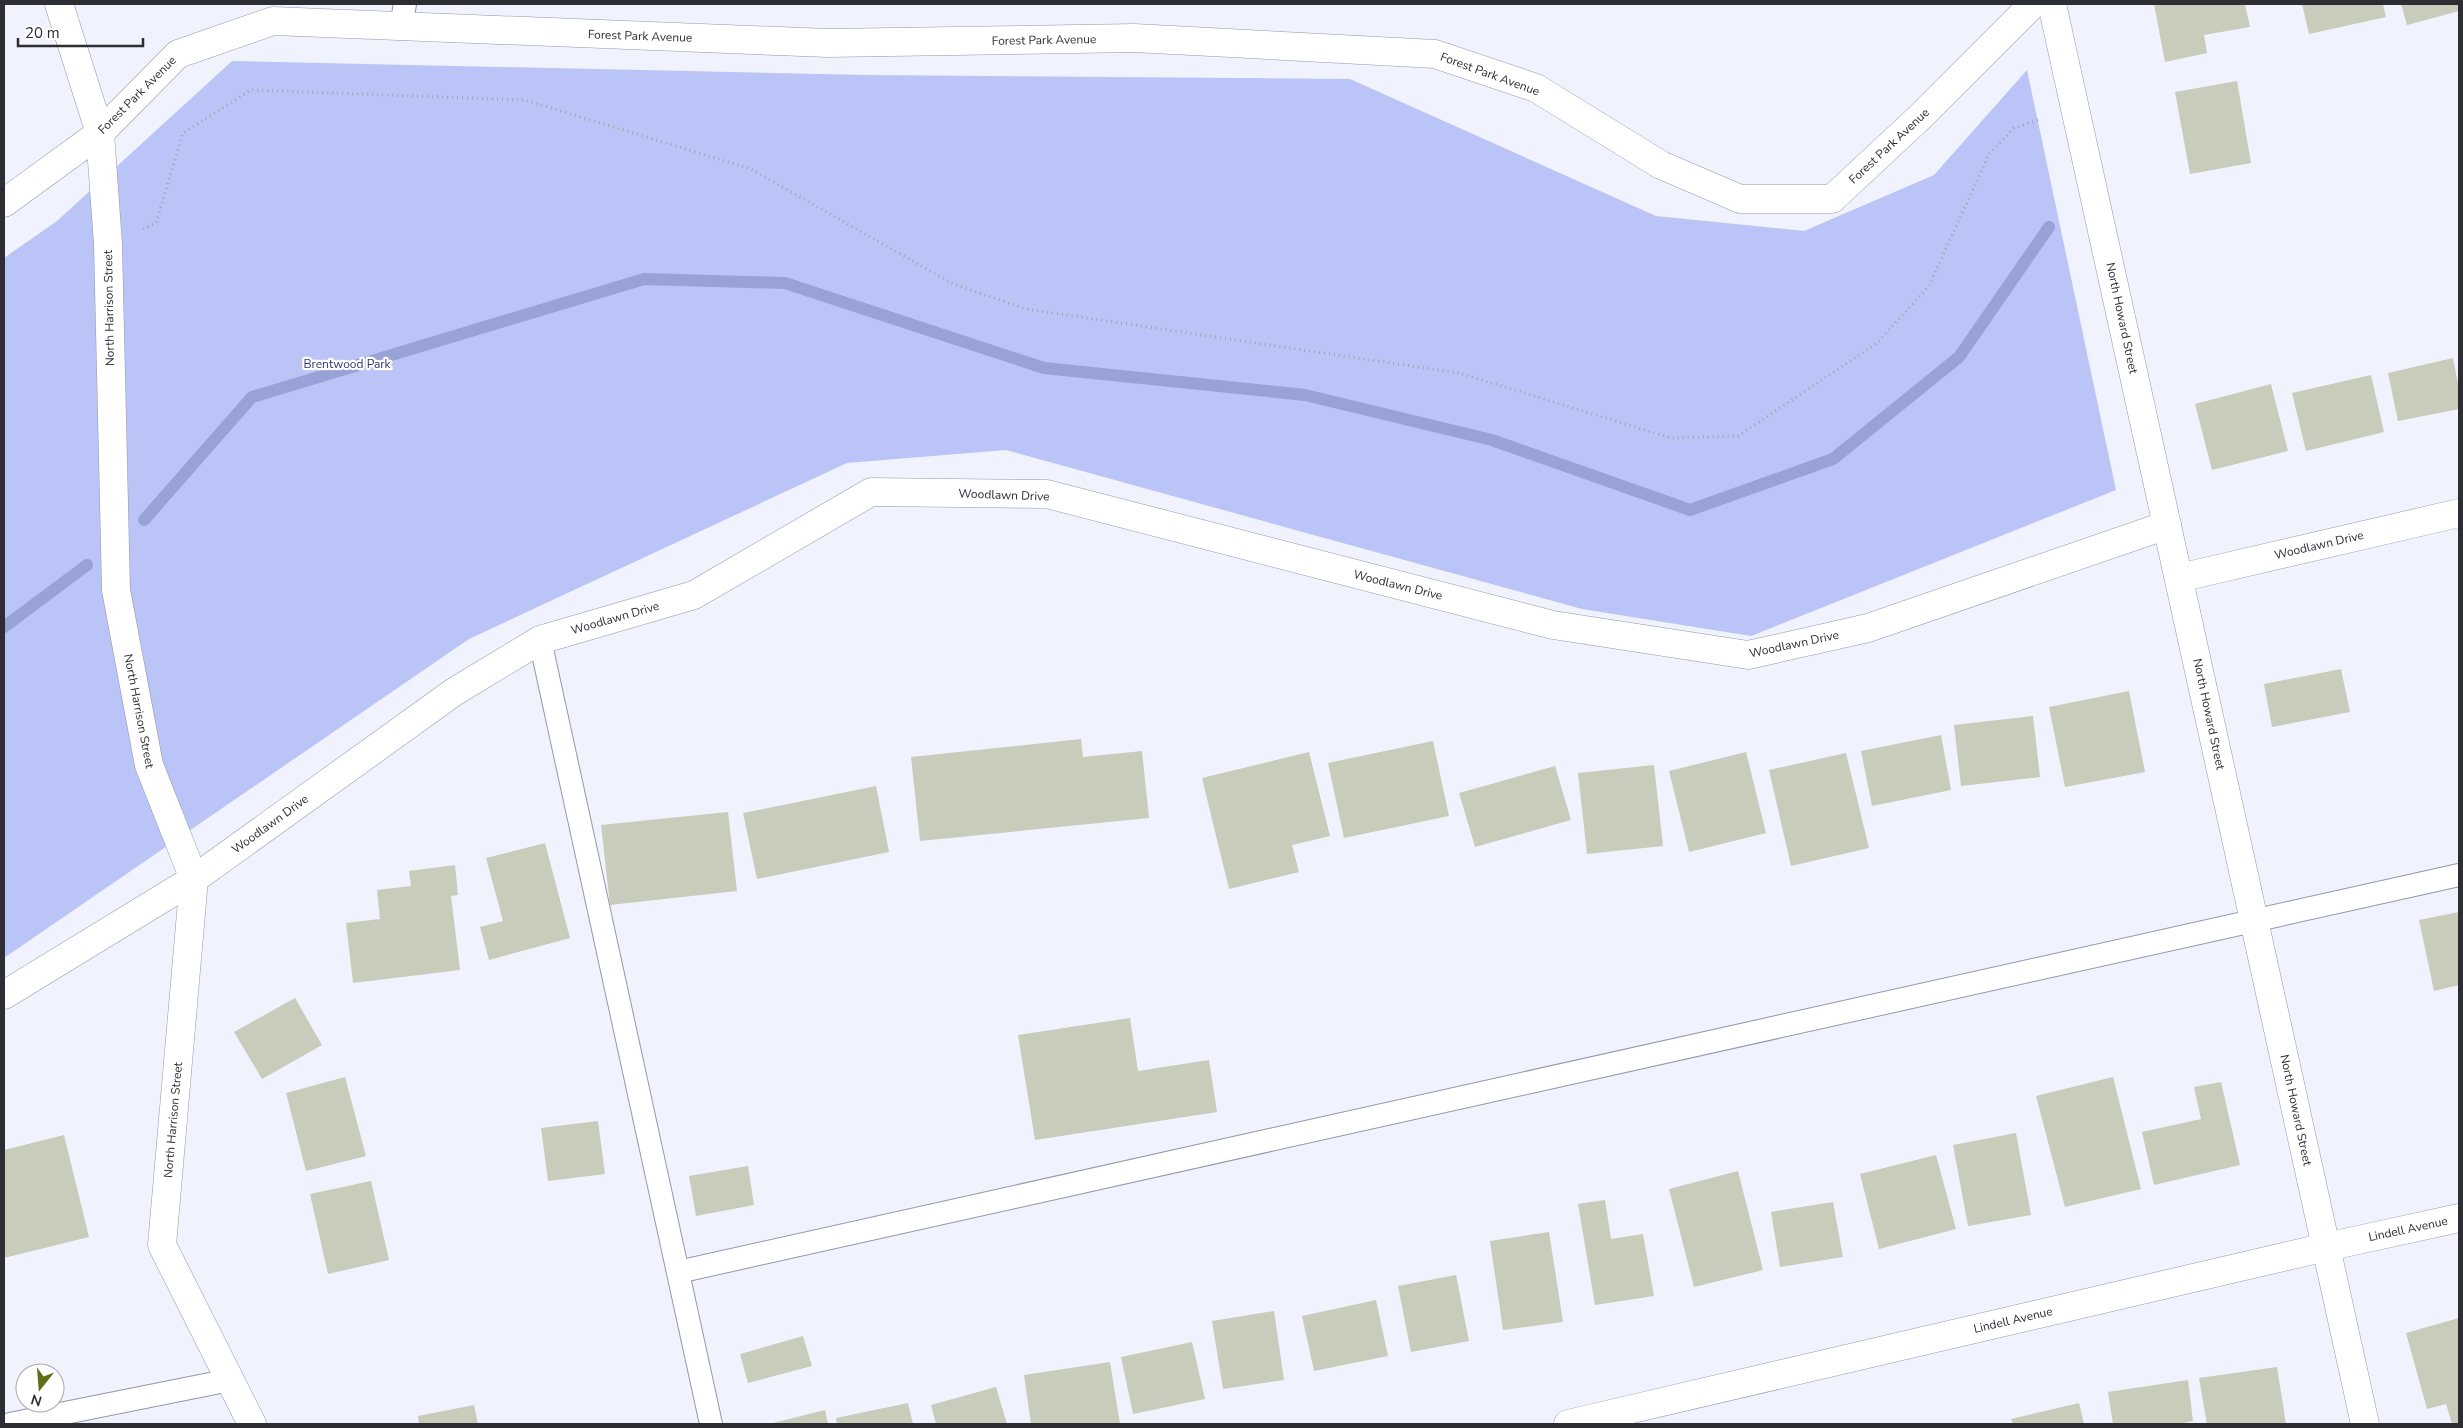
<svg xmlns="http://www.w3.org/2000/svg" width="2463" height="1428" font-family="'Nunito Sans',sans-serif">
<rect width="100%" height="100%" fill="#f0f3fd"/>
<path fill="#bac4f6" d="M232,61L866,75L1350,79L1656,216L1804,231L1934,175L2027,70L2116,490L1751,636L1582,609L1006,450L847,463L469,639L4,958V258L57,221Z"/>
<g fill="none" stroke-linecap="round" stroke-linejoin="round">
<path stroke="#99a2d6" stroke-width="12" d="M144,520L252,397L644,279L785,283L1044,368L1305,395L1492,440L1690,510L1833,459L1959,357L2049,227
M4,627L87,565"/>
</g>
<path fill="#c8ccba" d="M2154,4H2245L2250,27L2204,35L2207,53L2165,62Z
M2302,4H2383L2386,17L2309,34Z
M2401,4H2458L2459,11L2407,25Z
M2237,81L2251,163L2190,174L2175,92Z
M2453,358L2459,389V409L2398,421L2388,373Z
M2371,375L2384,432L2306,451L2292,393Z
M2271,384L2288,451L2212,470L2195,404Z
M2341,669L2350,712L2272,727L2264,684Z
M2129,691L2145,772L2065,787L2049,707Z
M2033,716L2040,777L1961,786L1954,725Z
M1941,735L1951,790L1872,806L1861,751Z
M1081,739L1083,757L1142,751L1149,818L920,841L911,757Z
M1433,741L1449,816L1344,838L1328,763Z
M1309,752L1330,836L1292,845L1299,872L1229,889L1202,778Z
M1746,752L1766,833L1689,852L1669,771Z
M1846,753L1869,848L1791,866L1769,770Z
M1654,765L1663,846L1587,854L1578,773Z
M1555,766L1571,820L1475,847L1459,793Z
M876,786L889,852L757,879L743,813Z
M728,812L737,891L610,905L601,825Z
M545,843L570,938L489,960L480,927L503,921L486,858Z
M455,865L458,895L451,896L460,970L353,983L346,923L380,919L377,890L411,886L409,871Z
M2459,912V985L2434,991L2419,920Z
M295,998L322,1045L262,1079L234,1032Z
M1130,1018L1138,1071L1209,1060L1217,1112L1035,1140L1018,1035Z
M345,1077L366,1156L306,1171L286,1093Z
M2113,1077L2141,1189L2065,1207L2036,1096Z
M2221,1082L2240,1165L2154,1185L2142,1132L2201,1119L2194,1087Z
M598,1121L605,1174L548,1181L541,1128Z
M2016,1133L2031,1215L1968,1226L1953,1145Z
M64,1135L89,1237L4,1258V1150Z
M1936,1155L1956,1229L1879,1249L1860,1174Z
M748,1166L754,1205L696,1216L689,1176Z
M1738,1171L1763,1270L1694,1287L1669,1189Z
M371,1181L389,1260L328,1274L310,1194Z
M1605,1200L1611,1239L1643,1234L1654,1296L1595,1305L1578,1204Z
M1833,1202L1843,1257L1780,1267L1771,1212Z
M1549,1232L1563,1322L1503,1330L1490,1241Z
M1456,1275L1469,1341L1411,1352L1398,1286Z
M1376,1300L1388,1356L1314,1371L1302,1316Z
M1274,1311L1284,1380L1223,1389L1212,1321Z
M2459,1318V1424H2452L2446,1404L2427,1409L2406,1333Z
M803,1336L812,1366L748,1383L740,1354Z
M1192,1342L1205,1399L1133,1414L1121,1357Z
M1110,1362L1120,1424H1031L1024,1375Z
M2277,1367L2286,1424H2207L2199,1378Z
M2188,1380L2193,1421L2178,1424H2113L2108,1392Z
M996,1387L1007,1424H936L931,1405Z
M908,1403L913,1424H837L836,1418Z
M2079,1403L2084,1424H2013L2011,1419Z
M474,1405L478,1424H419L418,1416Z
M825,1410L828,1424H769Z"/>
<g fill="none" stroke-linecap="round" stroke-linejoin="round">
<g stroke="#9497a8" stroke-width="24">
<path id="service" d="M401,26L405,4
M540,640L711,1424
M678,1272L2459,875
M10,1424L230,1380"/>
</g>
<g stroke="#9497a8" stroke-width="29">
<path id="minor" d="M59,4L100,133L108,244L116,590L149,765L194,879L162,1245L252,1424
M4,203L100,133L178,54L273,21L828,43L1134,38L1435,54L1536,88L1661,165L1740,199H1832L1920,117L2033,4
M2179,578L2459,513
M4,995L194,879L454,692L540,640L694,595L871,492L1047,494L1553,625L1748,655L1868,628L2167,525
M1568,1424L2326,1247L2459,1218"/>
</g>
<g stroke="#9497a8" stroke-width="29">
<path id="tertiary" d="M2052,4L2365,1424"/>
</g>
<path stroke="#a1a4ac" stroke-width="3" stroke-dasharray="1 4" stroke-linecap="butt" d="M143,229L156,223L183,133L251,90L525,100L751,169L953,284L1026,309L1459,373L1671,438L1738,436L1877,343L1929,286L1989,154L2014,128L2041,119"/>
<use href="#service" stroke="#fff" stroke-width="22"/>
<use href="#minor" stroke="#fff" stroke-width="28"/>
<use href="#tertiary" stroke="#fff" stroke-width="28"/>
</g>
<g text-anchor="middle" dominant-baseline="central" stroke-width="4.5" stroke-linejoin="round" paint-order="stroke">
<g font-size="12" fill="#2c2e34" stroke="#fff">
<text transform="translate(640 36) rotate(2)">Forest Park Avenue</text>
<text transform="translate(1044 40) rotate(-1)">Forest Park Avenue</text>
<text transform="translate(1490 74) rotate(20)">Forest Park Avenue</text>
<text transform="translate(137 95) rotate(-45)">Forest Park Avenue</text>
<text transform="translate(1889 146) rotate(-43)">Forest Park Avenue</text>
<text transform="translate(109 308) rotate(-91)">North Harrison Street</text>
<text transform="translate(2122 318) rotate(78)">North Howard Street</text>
<text transform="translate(1004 495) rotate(2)">Woodlawn Drive</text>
<text transform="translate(2319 545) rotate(-13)">Woodlawn Drive</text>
<text transform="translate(1398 585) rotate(14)">Woodlawn Drive</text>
<text transform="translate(615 618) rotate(-16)">Woodlawn Drive</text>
<text transform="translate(1794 644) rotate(-12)">Woodlawn Drive</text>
<text transform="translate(139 711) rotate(79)">North Harrison Street</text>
<text transform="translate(2209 714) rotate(78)">North Howard Street</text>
<text transform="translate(270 824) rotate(-36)">Woodlawn Drive</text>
<text transform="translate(2296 1110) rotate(78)">North Howard Street</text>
<text transform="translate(173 1120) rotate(-85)">North Harrison Street</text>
<text transform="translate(2408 1229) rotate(-12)">Lindell Avenue</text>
<text transform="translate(2013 1320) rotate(-13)">Lindell Avenue</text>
</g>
<g font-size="12" fill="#2f3473" stroke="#fff">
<text x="347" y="364">Brentwood Park</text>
</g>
</g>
<rect width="2463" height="1428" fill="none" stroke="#2c2e34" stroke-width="10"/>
<g transform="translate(40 1388) rotate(197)"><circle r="24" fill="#ffffff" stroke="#ababae"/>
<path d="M0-4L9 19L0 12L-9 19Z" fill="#616d16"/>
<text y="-8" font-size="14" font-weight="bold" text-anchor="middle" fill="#2c2e34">N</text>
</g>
<path d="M18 38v8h125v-8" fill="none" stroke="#2c2e34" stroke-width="2.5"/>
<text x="25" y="38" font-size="15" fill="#2c2e34" stroke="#ffffff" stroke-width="4" paint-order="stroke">20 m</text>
</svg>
